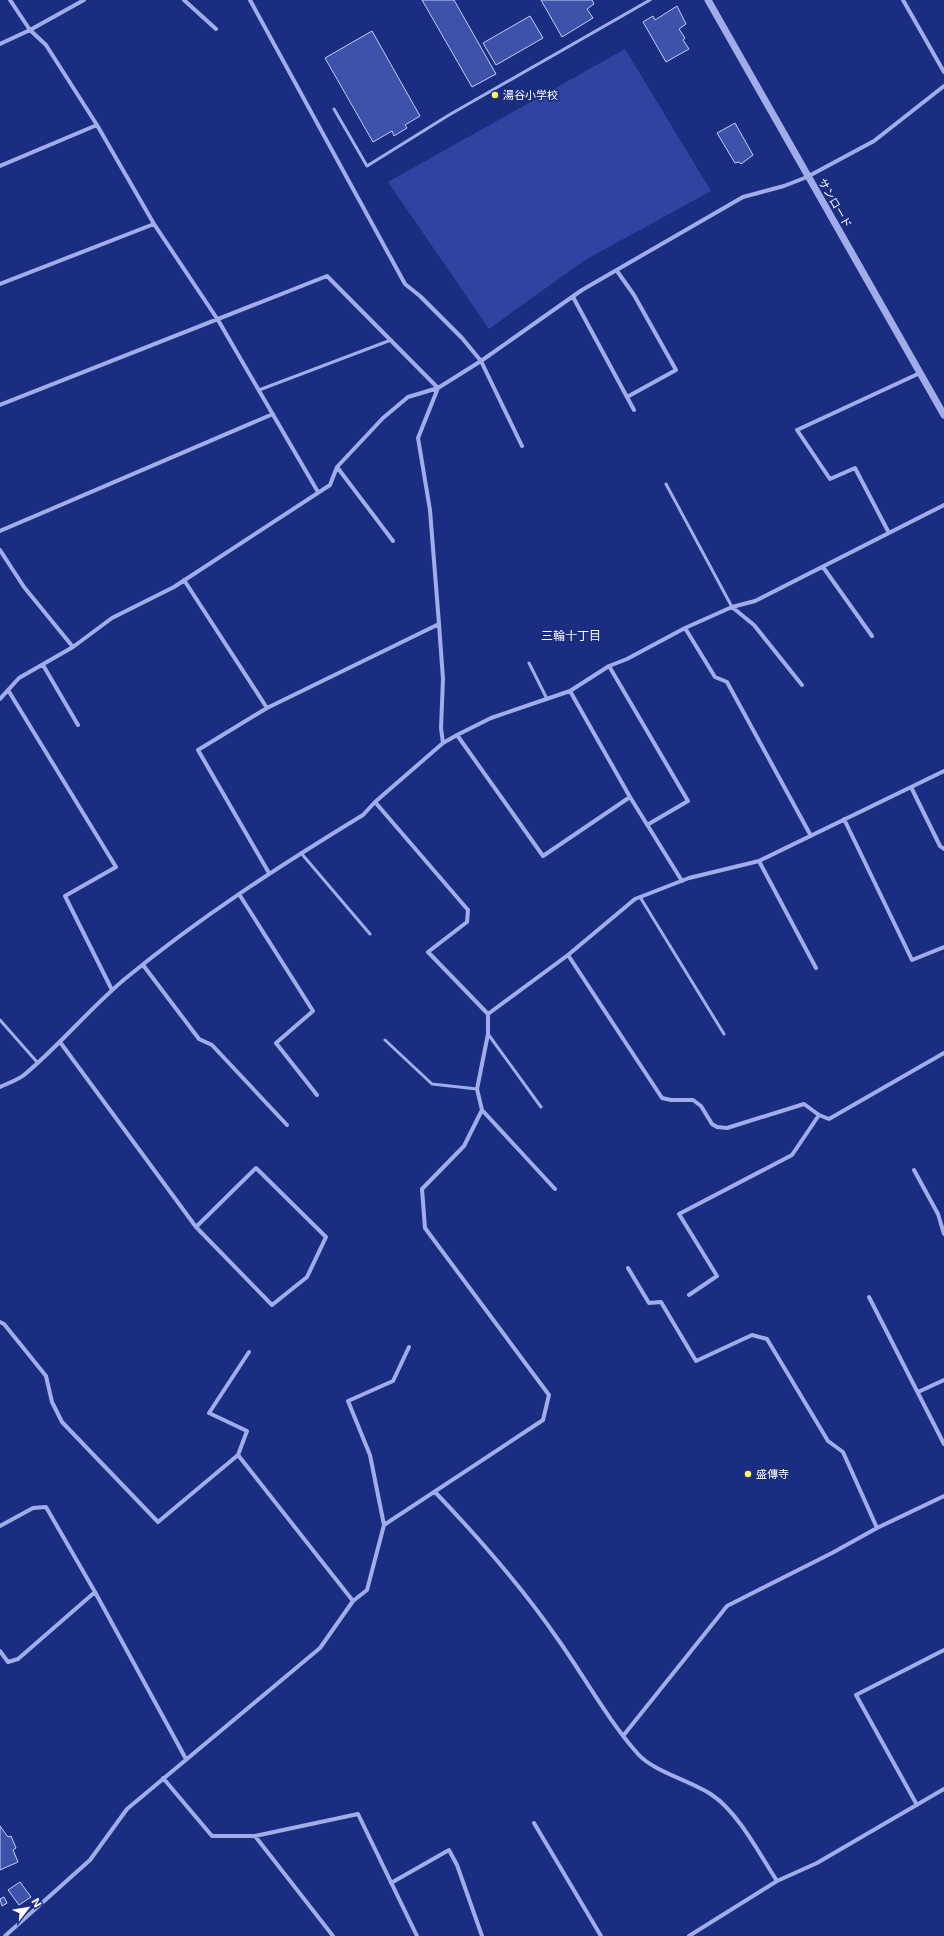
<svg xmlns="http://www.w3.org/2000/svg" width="944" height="1936" font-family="Inter,'Noto Sans JP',sans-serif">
<rect width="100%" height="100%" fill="#1b2d81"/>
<path fill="#2f43a0" d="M625,49L711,191L585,260L489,329L388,182Z"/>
<path fill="#3f52a9" stroke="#c4cef7" d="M422,0H454L496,74L472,87Z
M541,0H592L594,4L587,9L593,18L562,37Z
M677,6L686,24L679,29L685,38L683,40L689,49L666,62L643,22L653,16L655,20Z
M530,16L543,38L496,65L483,43Z
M372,31L420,116L405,125L407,128L394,136L392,131L373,142L325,58Z
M735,123L753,155L741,164L739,162L735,163L717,133Z
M0,1826L8,1837L11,1836L16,1848L13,1850L18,1862L0,1870Z
M20,1882L31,1897L19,1905L8,1890Z
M4,1897L7,1903L2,1906L0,1899Z"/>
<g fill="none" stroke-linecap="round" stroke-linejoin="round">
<path stroke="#a0adea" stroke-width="3" d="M334,109L367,166L449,115L650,0
M259,390L391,340
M666,484L732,607
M529,663L547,699
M301,853L370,934
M640,897L724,1034
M0,1020L37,1062
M488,1034L541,1107
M385,1040L432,1084L477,1089"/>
<path stroke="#a0adea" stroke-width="4" d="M10,0L30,30L46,45L97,125L154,224L218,320L318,492
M184,0L216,29
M250,0L405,284L420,296L462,338L481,361L522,446
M903,0L944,72
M0,44L30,30L84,0
M0,166L97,125
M617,271L634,295L676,370L627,397
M0,284L154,224
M573,297L634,410
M438,388L418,438L430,510L439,624L443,679L441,728L443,743
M0,405L327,276L438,388
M337,467L393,541
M0,531L273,414
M889,533L855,468L830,479L797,430L920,373
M0,550L24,587L73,647
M823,567L872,636
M184,580L267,708
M732,607L754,625L802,685
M685,628L715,677L727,682L811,836
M43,665L78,725
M609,666L688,801L647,825
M8,690L116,867L65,896L112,990
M570,691L630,797L682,881
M0,699L19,678L73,647L112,618L174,587L330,485L337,467L383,418L408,397L438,388L481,361L582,290L743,197L784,186L807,177L874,141L944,86
M457,735L543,856L630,797
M911,787L940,846L944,849
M375,802L468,910L467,922L428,952L488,1014
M844,819L912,960L944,947
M759,861L816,968
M269,873L198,750L267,708L439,624
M239,894L313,1011L276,1043L317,1095
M568,955L662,1098L671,1100H693L701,1106L712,1124L717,1127L727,1128L804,1104L819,1115L829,1119L944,1053
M143,965L199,1039L212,1045L287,1125
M60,1042L196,1227L272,1305L307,1277L326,1237L256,1168L196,1227
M0,1087C8,1083 18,1080 24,1075C60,1045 90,1008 126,978C200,917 281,865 363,815L375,802L443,743L457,735L491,718L570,691L609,666L627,659L685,628L732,607L755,601L944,505
M482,1110L555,1189
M914,1170L938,1214L944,1234
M628,1268L649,1303L661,1302L696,1361L752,1335L767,1339L828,1441L843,1452L877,1528
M689,1295L717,1276L679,1214L792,1155L819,1115
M869,1297L944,1444
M0,1322L4,1324L46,1376L52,1402L62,1422L158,1522L238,1455
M249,1352L209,1413L247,1431L238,1455L353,1601
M918,1392L944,1380
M435,1492C479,1538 521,1586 557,1638C584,1676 607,1719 638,1754C654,1772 692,1781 712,1795C738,1812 760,1855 777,1881
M384,1525L370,1455L348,1401L393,1381L409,1347
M0,1526L33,1508L46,1507L95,1592L186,1759
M0,1651L8,1662L18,1659L95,1592
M623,1736L727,1606L832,1553L877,1528L944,1496
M163,1778L212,1836H255L358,1814L417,1936
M917,1805L856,1695L944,1650
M534,1823L601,1936
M255,1836L333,1936
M391,1883L449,1850L457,1865L482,1936
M5,1936L90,1860L127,1809L320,1648L353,1601L367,1590L384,1525L543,1420L549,1395L425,1228L422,1189L464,1146L482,1110L477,1089L488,1034V1014L568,955L635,899L689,878L759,861L944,771
M689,1936L777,1881L817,1863L944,1789"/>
<path stroke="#a0adea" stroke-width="7" d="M708,0L944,415"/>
</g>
<g fill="#fbf85d" stroke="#1b2d81" stroke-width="1.5">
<circle cx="495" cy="95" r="4"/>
<circle cx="748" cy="1474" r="4"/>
</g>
<g text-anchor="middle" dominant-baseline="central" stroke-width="3.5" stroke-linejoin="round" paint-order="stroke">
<g font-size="11" fill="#fff" stroke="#1b2d81" text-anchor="start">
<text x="503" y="95">湯谷小学校</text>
<text x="756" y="1474">盛傳寺</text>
</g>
<g font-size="11" fill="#fff" stroke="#1b2d81">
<text transform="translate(835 203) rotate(60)">サンロード</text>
</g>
<g font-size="12" fill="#fff" stroke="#1b2d81">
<text x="571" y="635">三輪十丁目</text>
</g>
</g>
<g transform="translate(28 1908) rotate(59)" stroke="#1b2d81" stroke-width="3" paint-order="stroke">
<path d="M0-3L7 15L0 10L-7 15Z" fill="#ffffff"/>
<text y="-6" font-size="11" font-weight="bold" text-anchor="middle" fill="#ffffff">N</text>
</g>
</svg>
